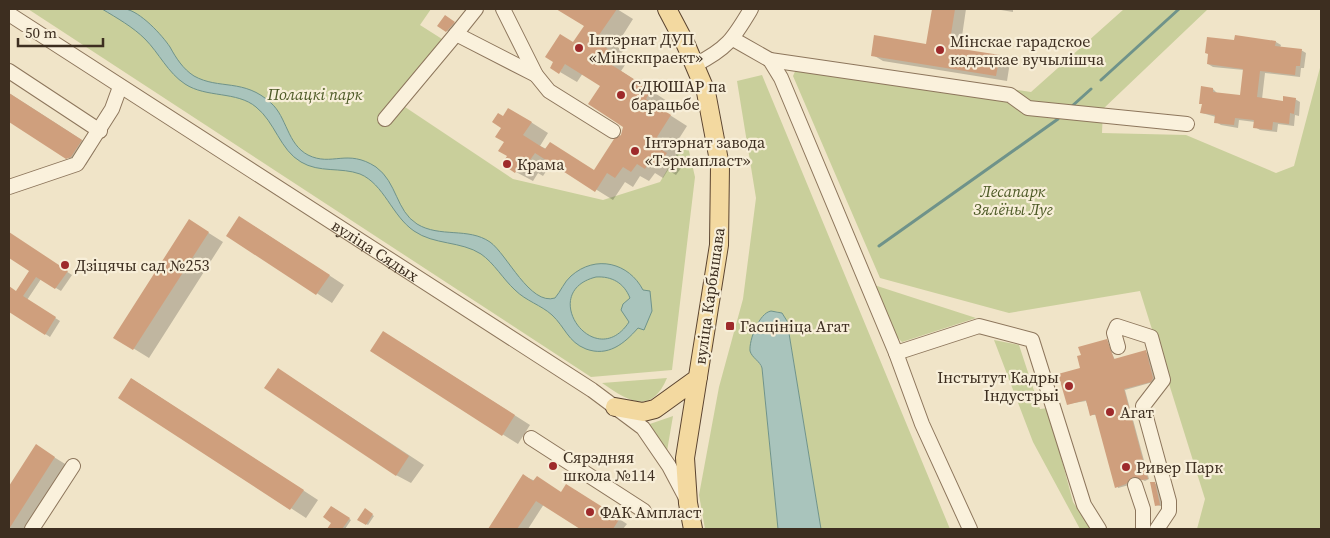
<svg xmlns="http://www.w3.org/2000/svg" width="1330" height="538" font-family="'Source Serif 4',serif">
<rect width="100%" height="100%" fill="#f0e4c8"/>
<path fill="#c9cf9b" d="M28,9H431L420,25L442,39L399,103L513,179L603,200L660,182L686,138L695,177L672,370L591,377Z
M1124,9H1208L1103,109L1102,133L1186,135L1276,173L1294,166L1321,64V529H1197L1205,499L1140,291L1009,313L880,278L793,76L801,58L1031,92Z
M762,75L950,529H821L787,321L782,313C759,305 753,331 750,349L762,368L778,529H705L699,495L719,387L743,299L756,198L737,81Z
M874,285L976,318L902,342L896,336Z
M994,340L1019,345L1040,409L1048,408L1073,502L1091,529H1080L1033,442Z
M667,378C651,416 628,401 602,383Z
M673,416L667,451L647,425Z"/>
<path fill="#a9c4bc" stroke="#6f938a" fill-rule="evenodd" d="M102,9C109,9 118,8 125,9C140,11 162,35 170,47C176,58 183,69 194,76C219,90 244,78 271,103C287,117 287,144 308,155C332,167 347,148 376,167C397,182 396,211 417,224C440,238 468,227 490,242C507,254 530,306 555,298C561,291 564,282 571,276C596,254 629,263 643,290L650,291L652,311L644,330L638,328C624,344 608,357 586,349C568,342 565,327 552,315C541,305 526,301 515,290C503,279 494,263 481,254C461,241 434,245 414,231C392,216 384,184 360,174C341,167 319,173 301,162C280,150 275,122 256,107C237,91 206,98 185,84C168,73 159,53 145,39C133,27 117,18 102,9ZM596,277C612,276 624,283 630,298L623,304L621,310L629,322C595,374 536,292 596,277Z
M771,311L782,313L787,321L821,529H778L762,368C760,361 752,358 750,351C749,340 759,313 771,311Z"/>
<path fill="#0003" d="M558,9H617L633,19L616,46L623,51L619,56L627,62L621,71L667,101L662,110L687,126L673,148L680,152L676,159L684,164L676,175L668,170L663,178L655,173L649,181L640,176L633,187L625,182L613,200L552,162L543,176L538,173L533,181L516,172L508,156L502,128L504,117L526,119L548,133L540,146L595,171L621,137L624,126L602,85L583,73L577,82L560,72L585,26Z
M933,9H966L960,50L999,56L1010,62L1007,81L883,61L873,55L927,45Z
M995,9H1013V12Z
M445,17L456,24L449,32L439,25Z
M1235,41L1276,42L1281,45L1280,48L1301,50L1306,53L1304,68H1301L1300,77L1265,73L1262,99L1284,102L1295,99L1300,102L1299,116L1295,115L1294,126L1278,124L1277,132L1260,130L1255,127V122L1239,120L1238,128L1221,125L1216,122V117L1202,113L1203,104L1200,103L1213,89L1218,94L1241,97L1244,70L1213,67L1208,64Z
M9,93L96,149L86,165L82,166L9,121Z
M254,226L344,285L332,303L228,236Z
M204,230L223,242L149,358L115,337Z
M9,234L72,275L61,291L41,279L27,300L60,321L50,337L9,310V287L16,292L31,271L9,257Z
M1106,340L1115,360L1148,353L1155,380L1153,382L1125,390L1149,479L1145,481L1135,477L1129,485L1118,488L1097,415H1091L1086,401L1068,404L1082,369Z
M398,341L530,425L518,444L371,351Z
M278,369L424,465L411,483L396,475Z
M132,379L318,500L306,518L120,397Z
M36,446L70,467L29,529H9V488Z
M524,476L562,493L575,490L627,524L623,529H582L544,504L528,529H490Z
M1154,483L1159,486L1165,507L1156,505Z
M332,507L351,520L345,529H328L333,522Z
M365,510L374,516L368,525L359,519Z"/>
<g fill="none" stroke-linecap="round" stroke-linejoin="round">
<path stroke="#6f938a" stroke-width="3" d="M1101,80L1179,9
M1071,107L1091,89
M879,246L1058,119"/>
</g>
<path fill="#cf9f7d" d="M556,9H617L599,35L606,40L603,46L611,51L604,60L651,90L646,99L671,115L657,137L664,141L659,148L667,153L658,166L650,161L645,169L637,164L631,172L623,167L615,178L607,173L595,192L535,153L525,167L520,164L515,173L502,164L507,156L498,151L504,142L495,137L501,128L492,122L498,113L503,116L508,108L532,122L523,135L545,149L550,142L594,170L614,139L621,135L623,127L588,104L600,86L565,64L559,74L550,68L553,62L545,57L560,34L573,42L584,26Z
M932,9H955L949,47L1000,55L996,76L871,56L874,35L926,44Z
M445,15L455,22L446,32L437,26Z
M1235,35L1276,41L1275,46L1302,49L1300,66H1296L1295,75L1260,71L1257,97L1283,101V96L1296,98L1294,114L1290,113L1289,124L1273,122L1272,130L1253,128L1254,120L1235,118L1234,125L1214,123L1215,115L1200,113L1202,104H1199L1201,86L1213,88V92L1240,95L1243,69L1207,64L1208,54L1205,53L1207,37L1234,40Z
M9,93L82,140L71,157L66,159L9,122Z
M239,216L330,275L316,295L226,236Z
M189,219L209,232L133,350L113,338Z
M9,232L68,271L55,289L36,277L23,296L56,317L45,335L9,312V286L16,291L29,271L9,258Z
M383,331L515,415L502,436L370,351Z
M1107,339L1114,359L1146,350L1153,378L1151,382L1124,389L1148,479L1142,480L1133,477L1126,484L1115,488L1095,414L1090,416L1086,400L1067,405L1058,374L1080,368L1077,356L1081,355L1078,347Z
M278,368L409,456L396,476L264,388Z
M131,378L304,490L290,510L118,398Z
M36,444L55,457L9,529V486Z
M523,474L533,481L537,476L561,492L566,484L620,518L613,529H580L536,501L517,529H488Z
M1150,482H1155L1160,505L1155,506Z
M331,506L350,518L342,529H327L331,523L323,517Z
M365,508L373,514L366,525L357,520Z"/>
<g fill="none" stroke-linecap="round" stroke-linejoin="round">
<g stroke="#8d765c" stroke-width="16">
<g id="minor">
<path d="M476,9L456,34L536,75"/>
<path d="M503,9L536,75L549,91L613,131"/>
<path id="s1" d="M9,14L592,390L643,428L669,466L687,500"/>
<path d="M733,39L770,60L781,78L896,353L922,424L970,529"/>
<path d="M770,60L1010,95L1028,108L1187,124"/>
<path d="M695,65C728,48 733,39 751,9"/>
<path d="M9,71L100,131"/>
<path d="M385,119L456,34"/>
<path d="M9,187L77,164L112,109L120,87"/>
<path d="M1118,347L1114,333L1117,326L1151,337L1163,380L1143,406L1169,501V511L1157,529"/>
<path d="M896,353L979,326L1032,340L1084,505L1099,529"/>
<path d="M531,438L644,511"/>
<path d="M1135,485L1143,509V529"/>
<path d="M32,529L73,466"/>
</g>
</g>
<g stroke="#5b4430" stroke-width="20">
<path id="major" d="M667,9L686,45L706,92L720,166L719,245L685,458L688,503L693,529
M615,407L643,412L655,409L698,378"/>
</g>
<use href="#minor" stroke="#faf1dc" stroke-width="14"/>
<use href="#major" stroke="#f3d9a0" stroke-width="18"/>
</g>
<g fill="#9e2a2b" stroke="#f7eed8" stroke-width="2">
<circle cx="579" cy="48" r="5"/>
<circle cx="940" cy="50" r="5"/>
<circle cx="621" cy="95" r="5"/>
<circle cx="635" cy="151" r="5"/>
<circle cx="507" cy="164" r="5"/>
<circle cx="65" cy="265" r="5"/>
<rect x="725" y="321" width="10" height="10" rx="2.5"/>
<circle cx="1069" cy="386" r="5"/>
<circle cx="1110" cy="412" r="5"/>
<circle cx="553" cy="466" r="5"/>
<circle cx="1126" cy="467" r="5"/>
<circle cx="590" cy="512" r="5"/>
</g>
<g text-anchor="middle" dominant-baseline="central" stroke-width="4.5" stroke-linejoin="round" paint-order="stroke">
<g font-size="16" fill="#3d2e20" stroke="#f7eed8" text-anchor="start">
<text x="589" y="39">Інтэрнат ДУП<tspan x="589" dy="18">«Мінскпраект»</tspan></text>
<text x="950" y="41">Мінскае гарадское<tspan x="950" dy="18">кадэцкае вучылішча</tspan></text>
<text x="631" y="86">СДЮШАР па<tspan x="631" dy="18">барацьбе</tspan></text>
<text x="645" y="142">Інтэрнат завода<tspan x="645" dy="18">«Тэрмапласт»</tspan></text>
<text x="517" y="164">Крама</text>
<text x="75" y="265">Дзіцячы сад №253</text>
<text x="740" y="326">Гасцініца Агат</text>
<text x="1059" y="377" text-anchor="end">Інстытут Кадры<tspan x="1059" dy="18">Індустрыі</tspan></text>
<text x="1120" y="412">Агат</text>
<text x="563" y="457">Сярэдняя<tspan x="563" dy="18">школа №114</tspan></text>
<text x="1136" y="467">Ривер Парк</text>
<text x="600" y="512">ФАК Ампласт</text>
</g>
<g font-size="16" font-style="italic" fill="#4d5a26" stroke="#f7eed8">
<text x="315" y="94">Полацкі парк</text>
<text x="1013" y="191">Лесапарк<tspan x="1013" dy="18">Зялёны Луг</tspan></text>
</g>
<g font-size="16" fill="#3d2e20" stroke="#f7eed8">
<text stroke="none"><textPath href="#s1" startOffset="436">вуліца Сядых</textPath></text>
<text transform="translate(709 296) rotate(-82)">вуліца Карбышава</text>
</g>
</g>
<rect width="1330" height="538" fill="none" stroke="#3d2e20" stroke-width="20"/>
<path d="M18 38v8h85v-8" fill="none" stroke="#3d2e20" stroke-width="2.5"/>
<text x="25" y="38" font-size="15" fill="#3d2e20" stroke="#f7eed8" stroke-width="4" paint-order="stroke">50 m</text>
</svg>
